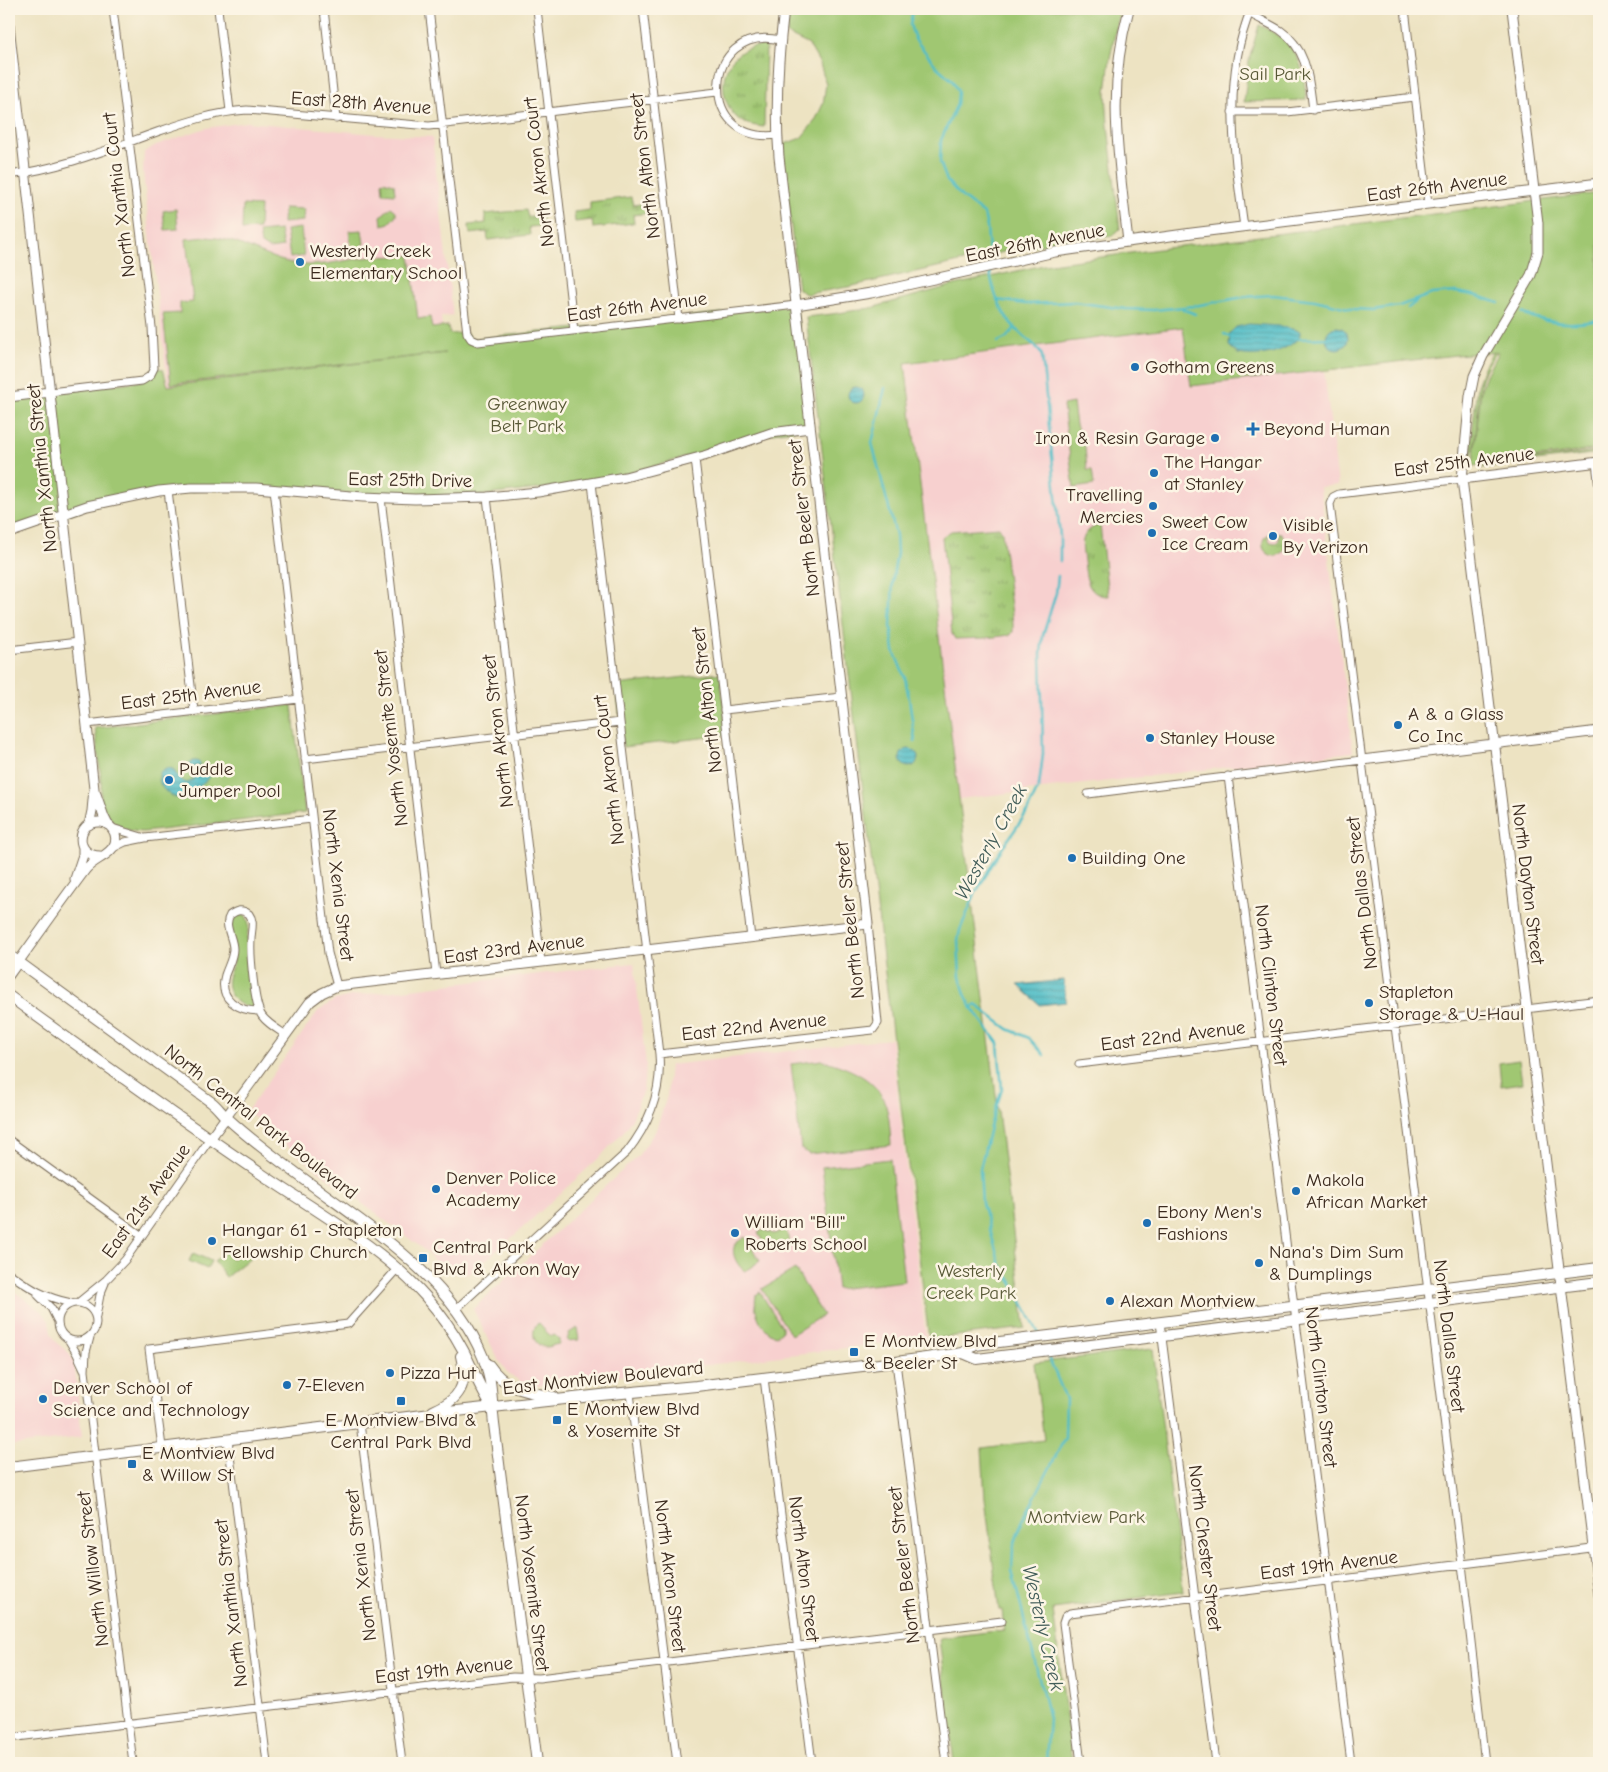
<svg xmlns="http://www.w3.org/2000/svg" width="1608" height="1772" font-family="'Comic Neue',sans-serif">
<defs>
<pattern id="grass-tufts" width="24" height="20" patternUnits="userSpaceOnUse" patternTransform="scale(1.25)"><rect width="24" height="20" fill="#a0c772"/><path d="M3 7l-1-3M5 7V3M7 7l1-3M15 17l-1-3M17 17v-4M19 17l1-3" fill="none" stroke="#84a25d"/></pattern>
<pattern id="water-rules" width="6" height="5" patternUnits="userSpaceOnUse" patternTransform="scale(1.25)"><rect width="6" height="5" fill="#4fbdc7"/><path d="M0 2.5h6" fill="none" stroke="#439aa1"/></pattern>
</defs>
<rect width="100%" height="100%" fill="#fcf5e5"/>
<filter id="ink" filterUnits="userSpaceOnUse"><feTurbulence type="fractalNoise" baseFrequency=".02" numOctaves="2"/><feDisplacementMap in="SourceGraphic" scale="10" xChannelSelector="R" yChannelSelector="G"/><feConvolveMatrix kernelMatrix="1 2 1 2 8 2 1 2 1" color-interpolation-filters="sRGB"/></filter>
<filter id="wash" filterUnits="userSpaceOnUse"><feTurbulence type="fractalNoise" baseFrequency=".0096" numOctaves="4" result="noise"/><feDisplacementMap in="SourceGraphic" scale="20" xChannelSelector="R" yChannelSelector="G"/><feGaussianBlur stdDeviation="1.12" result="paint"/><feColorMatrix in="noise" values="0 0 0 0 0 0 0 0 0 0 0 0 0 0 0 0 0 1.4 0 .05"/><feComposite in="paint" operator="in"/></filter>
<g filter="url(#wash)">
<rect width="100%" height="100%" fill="#ede3c2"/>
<path fill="#f7d0cf" d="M247,122L374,134L432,137L453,315L441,317L442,326L449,325L452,353L168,386L147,209L143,171L144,152L156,145L206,128Z
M1183,327L1324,370L1338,485L1320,487L1353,752L959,799L906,364Z
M634,963L646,1064L643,1090L633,1117L625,1130L599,1158L518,1232L469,1274L446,1272L423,1249L299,1156L247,1111L318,1011L335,1000L351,996Z
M891,1039L926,1338L536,1386L521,1382L507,1372L498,1359L473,1309L638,1156L656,1130L667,1096L670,1065Z
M9,1288L42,1311L49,1321L51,1333L58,1344L67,1351L74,1361L82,1437L9,1446Z"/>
<path fill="url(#grass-tufts)" stroke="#6e7848" d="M766,45L764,127C756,126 748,125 741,121C719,106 717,68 740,53C748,47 756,46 766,45Z
M631,197L633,205L648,203L649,213L633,215L634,223L593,228L592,220L575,222L574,212L590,210V202Z
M526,210L528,217L542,216L543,226L529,227L530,235L488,240L487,232L470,234L469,225L486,223L485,214Z
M1499,340L1502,342C1494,355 1484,368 1481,383C1477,399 1478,447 1470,457L1477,386L1484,367Z
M1599,451V453L1481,468L1487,465Z
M1100,525L1108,596C1087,596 1086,578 1084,561C1083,553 1081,544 1084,537C1087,530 1093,527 1100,525Z
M999,527L1002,532L1013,623V632L1010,635L986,638L955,639L952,634L942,537L951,531Z
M1271,532L1268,537L1270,542L1276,543L1279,540V535L1273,532L1281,533L1286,540L1285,550L1277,556C1266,556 1260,548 1264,538Z"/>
<path fill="#a0c772" stroke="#6e7848" d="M789,9H1120L1110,58L1106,93L1108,126L1120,229L1112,236L1026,247L848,287L806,294L798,289L782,145L801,138L815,121L823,104L826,84L820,64L809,45L787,34Z
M1259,25C1296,42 1304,61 1306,100L1244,102L1249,60Z
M383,181L394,184L395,194L383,193L382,182Z
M1599,193V449L1473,466L1481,389L1486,375L1498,352L1456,355L1191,386L1183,327L905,363L1025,1328L929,1339L806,317L832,314L871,308L950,286L1044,265L1181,246Z
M243,205L260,206L259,229L242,230Z
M391,207L396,211V215L389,223L382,225L381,216Z
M284,208L304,209L303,221L283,223Z
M176,209L178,229L165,230L163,211Z
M301,228L304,256L290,258L286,230Z
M280,230L283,247L269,249L261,244L259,232Z
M362,230L364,244L362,245V248L355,249L351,247L349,231Z
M206,237C238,238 260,256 291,263C316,269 346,259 372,257C384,256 397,257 410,255L418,319L430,317L432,328L448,326L450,334L467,333L471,339L796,305L810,428L778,432L592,483L449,499L228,487L114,500L9,533V397L142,381L154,368L163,369L168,386L445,353L171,384L163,314L180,313V303L193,302L186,239Z
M1073,403L1076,425L1085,447L1087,470H1092L1094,485L1074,488L1063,405Z
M720,673L727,735L623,747L616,685Z
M292,705L305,813L143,832C121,831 106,822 101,799C100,793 102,786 101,779C99,762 97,745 95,728Z
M236,913L244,914C252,922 247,930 247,940C246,962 251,985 254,1007L252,1008C237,1006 225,994 228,978C229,972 233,966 234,959C235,947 232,932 230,920Z
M822,1060C849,1068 880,1079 887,1110C890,1121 890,1133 891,1145L809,1154L801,1149L791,1064Z
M1519,1060L1522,1083L1501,1086L1499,1063Z
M890,1159L904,1281L837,1289L822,1167Z
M763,1230L774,1234L783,1230L787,1233L789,1243L775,1251L772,1249L769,1241L764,1244L758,1233Z
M745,1237L760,1261L745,1271C738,1267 730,1253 735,1245C736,1242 742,1239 745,1237Z
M245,1250L251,1257L226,1277L214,1261L226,1252L232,1259Z
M193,1253L211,1261L207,1269L189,1261Z
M795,1269L823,1315L791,1335L762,1289Z
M760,1292L782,1327V1331L776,1336C760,1329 753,1311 756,1295Z
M539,1323C545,1328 545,1333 552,1336L554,1335L559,1339V1344C555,1344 551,1347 547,1347C534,1347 531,1334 536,1325Z
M577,1328L579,1340L567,1341L569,1333Z
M1153,1349L1183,1592L1053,1609L1072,1763H954L939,1638L1004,1630L1002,1610H999L985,1499L982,1448L1044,1440L1034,1363Z"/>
<path fill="url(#water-rules)" stroke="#457472" d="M1249,324L1280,326L1300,331V336C1287,353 1258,358 1238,354L1229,346L1230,333L1236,327Z
M1326 338a11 11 0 1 1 22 0a11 11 0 1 1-22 0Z
M848 395a8 8 0 1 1 16 0a8 8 0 1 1-16 0Z
M900 758a9 9 0 1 1 18 0a9 9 0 1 1-18 0Z
M193,761H197L201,764L198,767L195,766L194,768L195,771L201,768H206C212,778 208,778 202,784C197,789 197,795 189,798C175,803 154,787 160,772L168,768L173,769C178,776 179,782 188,783L194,779L188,772V765Z
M1064,980L1066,1002L1040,1005L1018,985Z"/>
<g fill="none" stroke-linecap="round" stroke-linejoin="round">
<path stroke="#4fbdc7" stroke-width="2.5" d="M913,9L910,25L915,39L937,67L952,80L958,91L957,104L941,140L940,162L947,181L962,197L984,214L987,227L990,264
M990,269C992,295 1004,319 1023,336C1030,342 1039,347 1042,356L1060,536V561
M997,300L1026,304L1075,302L1125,309L1154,310L1194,306L1244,297L1273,295L1315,300L1352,309L1373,310L1399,306L1432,294L1456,292L1478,296L1499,303
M1408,308L1417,301
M1183,309L1195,314
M1522,313C1547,324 1573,326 1599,320
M1224,334L1229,337
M1298,339L1328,338
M998,342L1006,338L1015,328
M885,388L872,443L896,535L897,553L893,577L891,627L894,651L905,678L909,698L915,741
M972,1008L976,1005L1008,1029L1029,1038L1044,1055
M1039,1334L1013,1284L1000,1264L982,1203L980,1169L991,1123L1002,1089L998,1043L972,1008L965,994L960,977L958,940L960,930L975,894L997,856L1027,812L1039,786L1043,754L1041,654L1043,635L1056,593L1058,576
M1046,1763L1049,1718L1012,1571L1013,1548L1022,1522L1065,1438L1066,1399L1047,1353"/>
</g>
</g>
<g filter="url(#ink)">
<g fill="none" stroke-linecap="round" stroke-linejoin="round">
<g stroke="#796b57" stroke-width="9">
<path id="minor" d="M218,9L230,111
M324,9L336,119
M429,9L467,333L471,339L478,342L796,305
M537,9L574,331
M643,9L679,319
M1405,9L1428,204
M1249,13C1259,19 1270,24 1280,30C1308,49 1309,80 1313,110
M1232,112H1287L1415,97
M778,135C695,146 702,23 780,40
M9,175C60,169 109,149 157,132C186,122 216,112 247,110L429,126L717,92
M1244,227C1234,153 1222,80 1251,9
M50,392L142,381L150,376L154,368L152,327L113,9
M695,459L751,938
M1596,462L1599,489
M1462,479L1339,494L1333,497L1330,504L1462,1564L1485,1763
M274,489L328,953L337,986
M168,490L194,711
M487,497L541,962
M381,498L436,974
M9,650L78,642
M724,710L841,697
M87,724L299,699
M305,759L620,722
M1228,776L1351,1763
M1088,794L1362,760
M112,828L142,837
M113,848L125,842L145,838L312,819
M259,1011C238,1011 218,999 225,975C228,966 233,958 233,949C233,937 223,926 230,915C237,910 242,909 249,914C255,922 251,930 251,940C250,954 254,1005 262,1016C268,1024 277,1029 286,1035
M659,1054L873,1030L878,1023L868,924
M1079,1064L1599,1000
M9,1140L142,1236
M9,1273C31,1289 44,1297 71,1303
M38,1295L51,1308L57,1320
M79,1302L106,1280L125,1260L210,1139
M58 1322a19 19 0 1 1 38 0a19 19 0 1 1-38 0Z
M456,1309L627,1152C650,1123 662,1091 659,1054L592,483
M96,1316L100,1295L105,1283
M1160,1322L1216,1763
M90,1337L86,1352L85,1371L133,1763
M68,1339L77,1354L84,1369
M896,1362L946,1763
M764,1378L812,1763
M630,1393L677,1763
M360,1423L402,1763
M228,1439L267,1763
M162,1447L149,1349L348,1324L397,1269
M9,1738L513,1677L539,1678L1002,1621
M1081,1763L1063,1623L1065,1617L1070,1613L1599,1547"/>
</g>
<g stroke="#796b57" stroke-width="11">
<path id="tertiary" d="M1512,9L1538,223V252L1531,275L1483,356L1474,376L1470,396L1462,479L1599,1595
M9,25L94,789L92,811L89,825
M1128,242C1119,159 1106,92 1129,9
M796,305L871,293L1055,252L1192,233L1599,183
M9,397L50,392
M1462,479L1599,462
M9,533L87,506L159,491L191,488H256L363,497L415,499L487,497L538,492L625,477L704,456L771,433L810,428
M1362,760L1599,731
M96,794L104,817L108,825
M75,879L83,855V847
M9,975C34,940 59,905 85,870C93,859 112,855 115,843C118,833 110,822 99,822C76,821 74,856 100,856
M210,1139L310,1002L322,993L337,986L868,924L779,157C775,107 778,58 784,9"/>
</g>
<g stroke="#796b57" stroke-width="12">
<path id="secondary" d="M9,955L211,1102C217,1106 221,1113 227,1118C248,1137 270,1154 292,1170C361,1223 449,1273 483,1357C493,1381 491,1399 494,1424L537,1763
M9,996C93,1057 177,1117 263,1175C316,1211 384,1249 426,1297C440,1313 453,1331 463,1350C473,1369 480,1389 492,1407
M963,1353L977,1359L1599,1282
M489,1365C505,1389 527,1392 554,1397
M433,1411C459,1400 469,1385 461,1356
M9,1467L439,1413L601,1395L696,1386L896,1362L963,1353L975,1345L1599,1268"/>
</g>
<use href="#minor" stroke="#fff" stroke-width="7"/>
<use href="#tertiary" stroke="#fff" stroke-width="9"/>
<use href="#secondary" stroke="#fff" stroke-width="10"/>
</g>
</g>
<g fill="#1f6fb2" stroke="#fcf5e5" stroke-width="2">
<circle cx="300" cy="262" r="5"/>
<circle cx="1135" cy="367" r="5"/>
<path d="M1250.5 421.5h5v5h5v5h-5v5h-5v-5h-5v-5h5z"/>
<circle cx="1215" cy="438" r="5"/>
<circle cx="1154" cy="473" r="5"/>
<circle cx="1153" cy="506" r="5"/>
<circle cx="1152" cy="533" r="5"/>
<circle cx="1273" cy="536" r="5"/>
<circle cx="1398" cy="725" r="5"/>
<circle cx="1150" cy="738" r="5"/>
<circle cx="169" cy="780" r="5"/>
<circle cx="1072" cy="858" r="5"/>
<circle cx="1369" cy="1003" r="5"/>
<circle cx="436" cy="1189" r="5"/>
<circle cx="1296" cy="1191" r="5"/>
<circle cx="1147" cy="1223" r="5"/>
<circle cx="735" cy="1233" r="5"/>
<circle cx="212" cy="1241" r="5"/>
<rect x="418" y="1253" width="10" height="10" rx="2.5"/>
<circle cx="1259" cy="1263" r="5"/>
<circle cx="1110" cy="1301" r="5"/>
<rect x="849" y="1347" width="10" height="10" rx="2.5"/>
<circle cx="390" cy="1373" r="5"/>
<circle cx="287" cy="1385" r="5"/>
<circle cx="43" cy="1399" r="5"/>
<rect x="396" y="1396" width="10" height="10" rx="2.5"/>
<rect x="552" y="1415" width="10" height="10" rx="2.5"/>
<rect x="127" y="1459" width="10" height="10" rx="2.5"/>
</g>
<g text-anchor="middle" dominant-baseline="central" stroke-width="5" stroke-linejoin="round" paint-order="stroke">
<g font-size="19" fill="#595937" stroke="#fcf5e5">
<text x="1275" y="74">Sail Park</text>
<text x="527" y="404">Greenway<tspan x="527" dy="22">Belt Park</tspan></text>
<text x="971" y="1271">Westerly<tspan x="971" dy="22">Creek Park</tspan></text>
<text x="1086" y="1517">Montview Park</text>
</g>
<g font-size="19" fill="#3b2a1e" stroke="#fcf5e5">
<text transform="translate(361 103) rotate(4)">East 28th Avenue</text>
<text transform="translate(645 166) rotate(-97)">North Alton Street</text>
<text transform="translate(539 172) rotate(-97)">North Akron Court</text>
<text transform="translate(1437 187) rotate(-7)">East 26th Avenue</text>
<text transform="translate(119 195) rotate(-97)">North Xanthia Court</text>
<text transform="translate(1035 243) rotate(-11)">East 26th Avenue</text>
<text transform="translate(637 307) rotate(-7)">East 26th Avenue</text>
<text transform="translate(1464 462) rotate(-7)">East 25th Avenue</text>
<text transform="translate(42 468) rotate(-96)">North Xanthia Street</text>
<text transform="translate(410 480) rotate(1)">East 25th Drive</text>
<text transform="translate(804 518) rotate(-97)">North Beeler Street</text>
<text transform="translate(191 695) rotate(-7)">East 25th Avenue</text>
<text transform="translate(707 700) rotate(-97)">North Alton Street</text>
<text transform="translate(498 731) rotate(-97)">North Akron Street</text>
<text transform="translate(391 738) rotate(-97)">North Yosemite Street</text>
<text transform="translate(609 770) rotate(-97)">North Akron Court</text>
<text transform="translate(1528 884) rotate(83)">North Dayton Street</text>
<text transform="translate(338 885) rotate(83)">North Xenia Street</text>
<text transform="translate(1362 893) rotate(-97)">North Dallas Street</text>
<text transform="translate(850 920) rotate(-96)">North Beeler Street</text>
<text transform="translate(514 949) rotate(-7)">East 23rd Avenue</text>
<text transform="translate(1271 985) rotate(83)">North Clinton Street</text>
<text transform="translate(754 1027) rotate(-6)">East 22nd Avenue</text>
<text transform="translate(1173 1036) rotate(-7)">East 22nd Avenue</text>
<text transform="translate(261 1122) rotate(38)">North Central Park Boulevard</text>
<text transform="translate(146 1201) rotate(-54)">East 21st Avenue</text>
<text transform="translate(1449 1336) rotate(83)">North Dallas Street</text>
<text transform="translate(603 1378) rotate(-6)">East Montview Boulevard</text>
<text transform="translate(1321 1387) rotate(83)">North Clinton Street</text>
<text transform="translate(1205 1548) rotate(83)">North Chester Street</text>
<text transform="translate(361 1565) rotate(-97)">North Xenia Street</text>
<text transform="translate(904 1565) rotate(-97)">North Beeler Street</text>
<text transform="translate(1329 1565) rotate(-7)">East 19th Avenue</text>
<text transform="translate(93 1569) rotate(-97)">North Willow Street</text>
<text transform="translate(804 1569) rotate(83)">North Alton Street</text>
<text transform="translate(670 1576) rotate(83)">North Akron Street</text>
<text transform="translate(532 1583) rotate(83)">North Yosemite Street</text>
<text transform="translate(231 1603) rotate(-97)">North Xanthia Street</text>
<text transform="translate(444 1670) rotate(-6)">East 19th Avenue</text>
</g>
<g font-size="19" fill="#3b2a1e" stroke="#fcf5e5" text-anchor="start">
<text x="310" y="251">Westerly Creek<tspan x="310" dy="22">Elementary School</tspan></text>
<text x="1145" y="367">Gotham Greens</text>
<text x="1264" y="429">Beyond Human</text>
<text x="1205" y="438" text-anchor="end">Iron &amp; Resin Garage</text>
<text x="1164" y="462">The Hangar<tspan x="1164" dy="22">at Stanley</tspan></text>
<text x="1143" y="495" text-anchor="end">Travelling<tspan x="1143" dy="22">Mercies</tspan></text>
<text x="1162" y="522">Sweet Cow<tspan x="1162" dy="22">Ice Cream</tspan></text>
<text x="1283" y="525">Visible<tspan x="1283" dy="22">By Verizon</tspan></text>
<text x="1408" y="714">A &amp; a Glass<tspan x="1408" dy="22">Co Inc</tspan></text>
<text x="1160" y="738">Stanley House</text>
<text x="179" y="769">Puddle<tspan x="179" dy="22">Jumper Pool</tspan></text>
<text x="1082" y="858">Building One</text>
<text x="1379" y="992">Stapleton<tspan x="1379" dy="22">Storage &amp; U-Haul</tspan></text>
<text x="446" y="1178">Denver Police<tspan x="446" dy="22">Academy</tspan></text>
<text x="1306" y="1180">Makola<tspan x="1306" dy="22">African Market</tspan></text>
<text x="1157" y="1212">Ebony Men's<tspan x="1157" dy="22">Fashions</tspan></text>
<text x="745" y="1222">William "Bill"<tspan x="745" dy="22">Roberts School</tspan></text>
<text x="222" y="1230">Hangar 61 - Stapleton<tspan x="222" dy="22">Fellowship Church</tspan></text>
<text x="433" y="1247">Central Park<tspan x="433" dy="22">Blvd &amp; Akron Way</tspan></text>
<text x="1269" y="1252">Nana's Dim Sum<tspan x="1269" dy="22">&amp; Dumplings</tspan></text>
<text x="1120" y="1301">Alexan Montview</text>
<text x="864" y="1341">E Montview Blvd<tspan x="864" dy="22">&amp; Beeler St</tspan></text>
<text x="400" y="1373">Pizza Hut</text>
<text x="297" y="1385">7-Eleven</text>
<text x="53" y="1388">Denver School of<tspan x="53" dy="22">Science and Technology</tspan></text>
<text x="567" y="1409">E Montview Blvd<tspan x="567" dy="22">&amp; Yosemite St</tspan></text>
<text x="401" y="1420" text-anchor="middle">E Montview Blvd &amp;<tspan x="401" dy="22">Central Park Blvd</tspan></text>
<text x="142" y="1453">E Montview Blvd<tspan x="142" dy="22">&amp; Willow St</tspan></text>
</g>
<g font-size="20" font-style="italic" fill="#425d59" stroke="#fcf5e5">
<text transform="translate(991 842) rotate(-61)">Westerly Creek</text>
<text transform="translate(1043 1628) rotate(77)">Westerly Creek</text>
</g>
</g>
<rect width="1608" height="1772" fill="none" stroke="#fcf5e5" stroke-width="30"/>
</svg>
